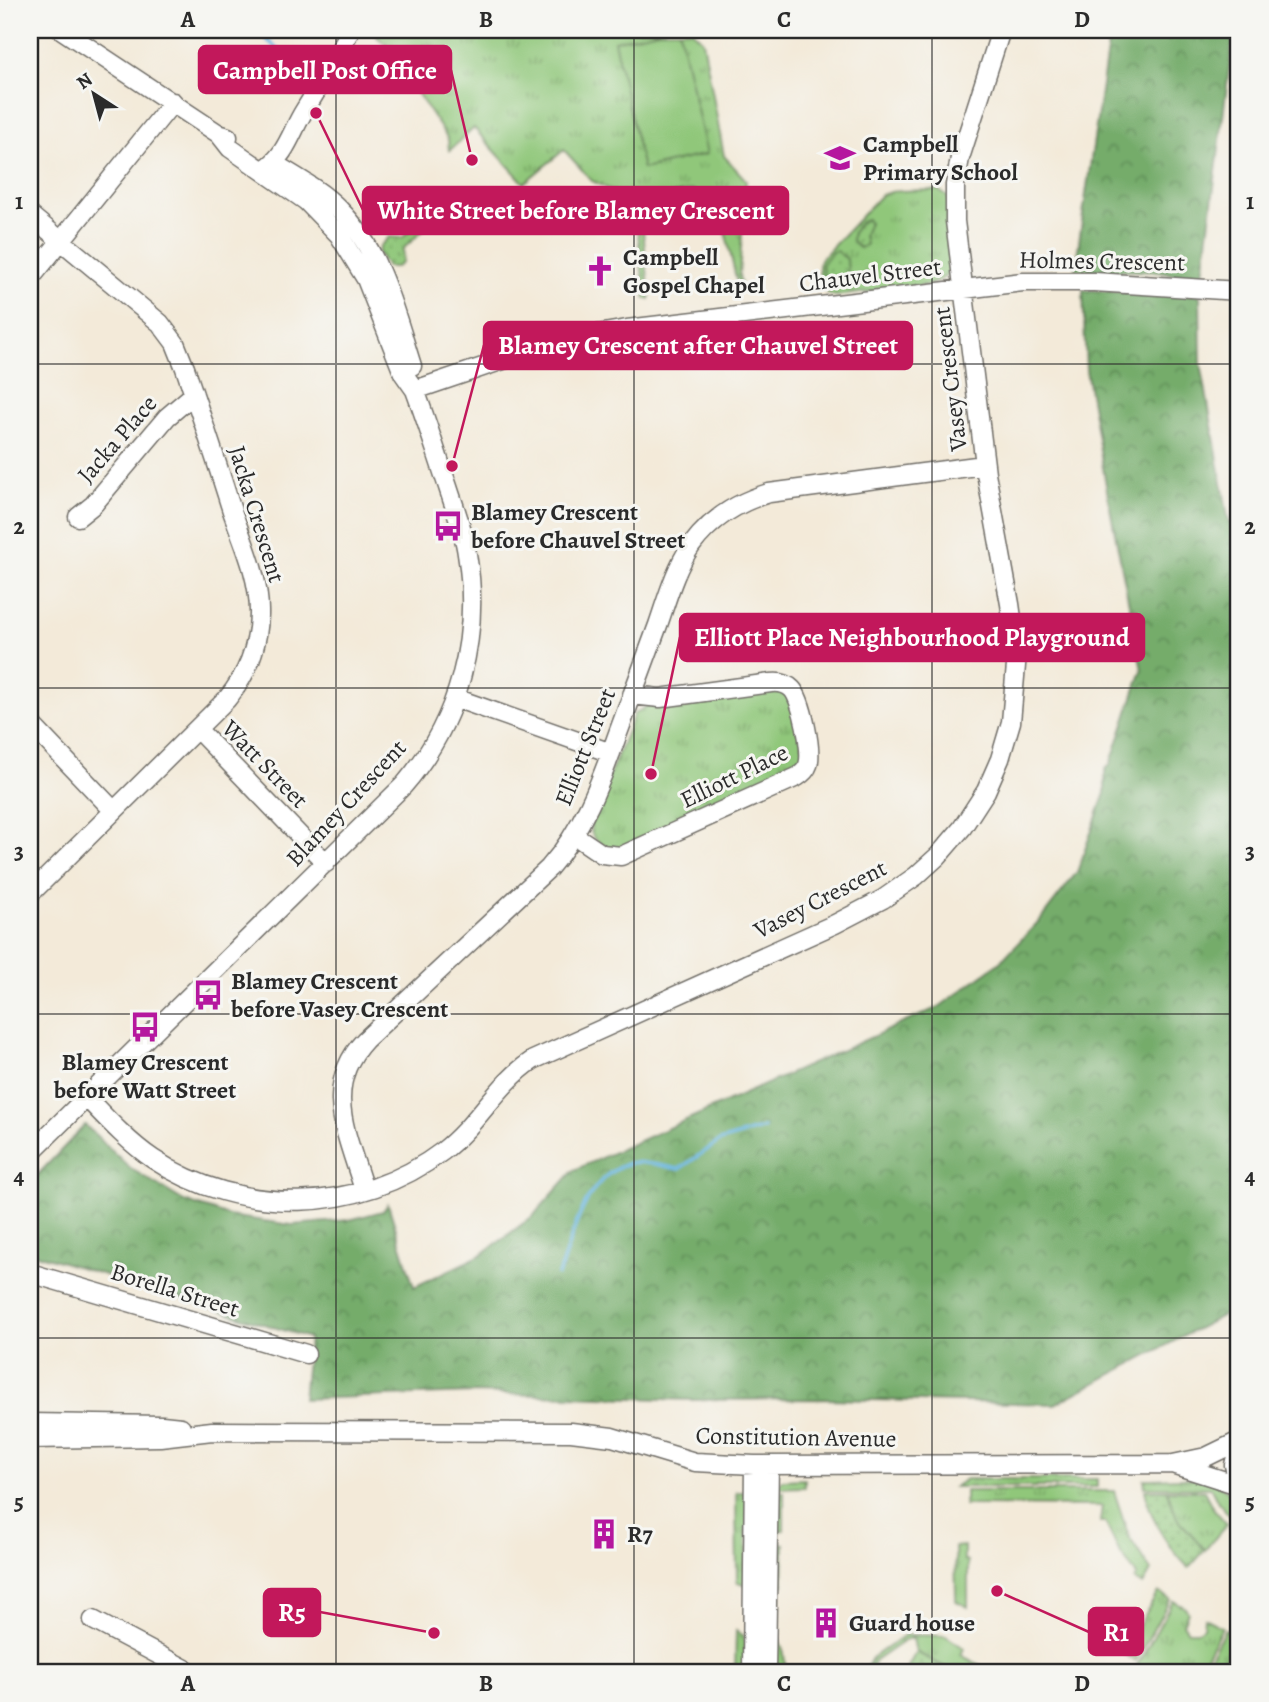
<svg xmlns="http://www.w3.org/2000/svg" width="1269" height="1702" font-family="Alegreya,serif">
<defs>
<pattern id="grass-tufts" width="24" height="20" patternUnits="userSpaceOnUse" patternTransform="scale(1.75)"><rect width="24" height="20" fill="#90c77a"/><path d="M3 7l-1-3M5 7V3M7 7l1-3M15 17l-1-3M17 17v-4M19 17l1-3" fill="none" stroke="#76a264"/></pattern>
<pattern id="forest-crowns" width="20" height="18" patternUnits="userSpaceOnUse" patternTransform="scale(1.75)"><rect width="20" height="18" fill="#74ac6a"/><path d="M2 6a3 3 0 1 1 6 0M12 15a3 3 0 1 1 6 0" fill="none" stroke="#5f8c57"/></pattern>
<pattern id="garden-dots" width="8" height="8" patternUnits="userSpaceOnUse" patternTransform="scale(1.75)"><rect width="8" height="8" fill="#90c77a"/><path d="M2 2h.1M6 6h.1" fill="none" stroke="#76a264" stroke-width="1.8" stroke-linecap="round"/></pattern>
</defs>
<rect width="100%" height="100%" fill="#f6f6f2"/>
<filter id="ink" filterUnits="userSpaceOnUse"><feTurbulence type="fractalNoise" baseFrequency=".0143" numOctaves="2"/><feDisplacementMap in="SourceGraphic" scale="14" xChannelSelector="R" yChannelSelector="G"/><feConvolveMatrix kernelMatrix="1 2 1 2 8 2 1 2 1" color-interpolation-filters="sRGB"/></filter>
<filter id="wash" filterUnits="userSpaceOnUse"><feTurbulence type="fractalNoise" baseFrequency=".00686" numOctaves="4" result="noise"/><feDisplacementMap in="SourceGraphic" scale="28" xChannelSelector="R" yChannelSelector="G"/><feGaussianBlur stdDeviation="1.57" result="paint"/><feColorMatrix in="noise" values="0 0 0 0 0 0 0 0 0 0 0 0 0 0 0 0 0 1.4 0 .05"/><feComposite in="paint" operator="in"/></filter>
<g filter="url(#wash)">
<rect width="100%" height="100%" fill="#f3ead9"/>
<path fill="url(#grass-tufts)" stroke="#5e7952" stroke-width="2" d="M379,30H692L703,41L724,156L746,180L739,275L741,286L738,287L724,226L700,206L699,195L693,190L640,201L650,299H645L635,206L615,196L617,193L592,181L564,150L524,183L474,128L449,151L448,139L383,42L377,37Z
M938,190L948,197C949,213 955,250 952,264C950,276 938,282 928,285L836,296C819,294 817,274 820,260L881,195L895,191Z
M777,688L789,693L805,755L799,769L613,851C599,842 586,838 592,819L634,714L649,705Z
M805,1479V1487L774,1488L782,1480Z
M966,1479H1097V1487H954Z
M1144,1479C1181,1479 1213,1470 1239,1502V1510L1232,1518L1218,1502L1211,1488L1145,1487Z
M1167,1490L1204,1491L1213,1508L1227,1524L1205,1550L1177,1518Z
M965,1491H1114L1129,1537L1151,1571L1143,1585L1134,1580L1137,1575L1120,1553L1105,1522H1100L1102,1506L965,1505Z
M736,1492H747V1585L737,1582Z
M773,1492H784V1530L777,1531Z
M776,1543L784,1544L783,1585H772Z
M964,1546V1561L968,1562V1607L956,1601V1595L955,1547Z
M1158,1592L1170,1599L1136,1661L1123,1654Z
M1173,1601L1184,1607L1188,1612L1183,1624L1188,1631H1198L1203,1627L1204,1618L1222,1627L1198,1672H1134Z
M1225,1629L1238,1636L1218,1672H1202Z
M736,1630L744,1636L747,1672H735Z
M776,1630L784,1654L786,1672H772L774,1632Z
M912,1635L946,1636L964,1648L961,1655L992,1672H954L916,1652Z"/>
<path fill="url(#forest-crowns)" stroke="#506c4a" stroke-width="2" d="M1110,30H1234L1202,282L1164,272L1075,269Z
M1083,290L1200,295L1201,363L1229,523L1239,521V1307L1055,1404L824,1399L694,1400L473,1393L303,1399L309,1338L30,1252V1183L85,1125L130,1168L184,1201L229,1216L292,1225L349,1220L383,1211L388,1204L414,1287L481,1255L533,1216L574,1170L939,1007L1000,962L1040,920L1077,872L1105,793V770L1110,765L1142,670L1110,508L1086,370Z"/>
<path fill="url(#garden-dots)" stroke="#5e7952" stroke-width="2" d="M452,185L459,186L466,195L463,208H447L403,249L402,263L396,267H387L378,253L380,246L389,237L402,238L452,192Z
M867,219L869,223L864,235L866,245L860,248L853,243C849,233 858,222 867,219Z
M836,251L847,259L848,275L824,278L822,265L832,252Z
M1145,1490H1167L1177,1518L1205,1550L1189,1568C1167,1546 1150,1521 1145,1490Z
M905,1635H912L911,1639H907L875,1661L869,1672H864L872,1658Z
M916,1652L954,1672H932L921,1666L917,1672H905Z"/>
<path fill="#90c77a" stroke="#5e7952" stroke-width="2" d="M663,30H679L707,154L643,169L614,41Z"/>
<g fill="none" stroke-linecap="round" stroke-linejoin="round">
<path stroke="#65b4df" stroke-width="3.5" d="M255,30L298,66
M558,1275C573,1236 584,1176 630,1163C640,1160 667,1167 679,1169L720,1141L764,1128"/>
</g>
</g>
<g filter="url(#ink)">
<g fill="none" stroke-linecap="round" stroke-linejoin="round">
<g stroke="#716e68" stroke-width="21">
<path id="minor" d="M62,30L219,134L228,137
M273,163C296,177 322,191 340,210C381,251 395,313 412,366
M265,169C286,156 292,130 304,111C321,84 337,58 350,30
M30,215L160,323L175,343L185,368C201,415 217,463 232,511C244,544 260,579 259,615C258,646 247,675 227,699L30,894
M30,279L173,102
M415,390L562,340L627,329L1023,282H1094L1239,291
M78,517L93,505L167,417L194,394
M455,698L611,753
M30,723L114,811
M198,730L326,863
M574,835L602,854L621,856L797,777C802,774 806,771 808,765C813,752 802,699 792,689C786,683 779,682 771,683L660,698L632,695
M86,1097C107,1119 128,1142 153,1159C240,1217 359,1215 443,1151C477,1125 497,1084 533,1060L835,924L883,899L916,876L938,856L962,828L986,791L1000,759L1011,722L1017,654L1010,604L986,473L955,221V185L960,158L1001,30
M30,1153L404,785C459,721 481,637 467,554C464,531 455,509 448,487C437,455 427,422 415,390L403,373L366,279L339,235L306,201L230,148L219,134
M364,1190C348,1136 321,1087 365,1040L549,868C583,829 600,784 617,736C631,699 644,662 658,625C667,599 675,569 691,546C710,520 738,502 769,493L984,465
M30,1273L306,1354
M30,1423L162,1425L181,1427
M30,1439L160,1437L212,1431L571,1432L612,1437L695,1462L754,1465L1173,1464L1206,1457L1239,1441
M1239,1444L1234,1465L1239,1487
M1175,1465L1238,1485
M93,1620L191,1672
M752,1672L754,1465
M766,1672L769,1465"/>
</g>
<use href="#minor" stroke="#fff" stroke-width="18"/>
</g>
</g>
<path fill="none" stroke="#2b2b2b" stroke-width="2" stroke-opacity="0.55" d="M336,30V1672M634,30V1672M932,30V1672M30,364H1239M30,688H1239M30,1014H1239M30,1338H1239"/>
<defs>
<g id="school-bare" transform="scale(2.415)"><path d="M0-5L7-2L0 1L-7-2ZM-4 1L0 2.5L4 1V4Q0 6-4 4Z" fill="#b5179e" stroke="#f6f6f2" stroke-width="2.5" paint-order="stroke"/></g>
<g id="church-bare" transform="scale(2.415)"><path d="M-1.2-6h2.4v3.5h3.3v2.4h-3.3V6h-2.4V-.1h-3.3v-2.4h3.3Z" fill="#b5179e" stroke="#f6f6f2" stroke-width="2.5" paint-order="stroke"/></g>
<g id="bus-bare" transform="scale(2.415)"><path d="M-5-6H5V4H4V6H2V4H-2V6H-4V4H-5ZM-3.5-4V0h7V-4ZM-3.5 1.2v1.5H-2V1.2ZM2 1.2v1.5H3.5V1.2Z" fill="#b5179e" stroke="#f6f6f2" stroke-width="2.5" paint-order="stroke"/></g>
<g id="building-bare" transform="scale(2.415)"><path d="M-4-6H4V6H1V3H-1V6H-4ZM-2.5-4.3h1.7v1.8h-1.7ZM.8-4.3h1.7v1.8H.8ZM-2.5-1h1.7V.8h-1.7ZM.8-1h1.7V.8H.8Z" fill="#b5179e" stroke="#f6f6f2" stroke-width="2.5" paint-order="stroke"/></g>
</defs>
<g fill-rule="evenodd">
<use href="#school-bare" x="840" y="158"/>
<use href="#church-bare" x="600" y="271"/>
<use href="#bus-bare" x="448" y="526"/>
<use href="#bus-bare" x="208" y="995"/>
<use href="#bus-bare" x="145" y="1027"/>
<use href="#building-bare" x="604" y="1534"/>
<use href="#building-bare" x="826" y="1623"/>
</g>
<g text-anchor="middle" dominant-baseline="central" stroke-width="6" stroke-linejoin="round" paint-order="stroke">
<g font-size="24" font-weight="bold" fill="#2b2b2b" stroke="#f6f6f2" text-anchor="start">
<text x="863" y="144">Campbell<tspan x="863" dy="28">Primary School</tspan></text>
<text x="623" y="257">Campbell<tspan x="623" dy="28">Gospel Chapel</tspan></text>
<text x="471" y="512">Blamey Crescent<tspan x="471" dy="28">before Chauvel Street</tspan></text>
<text x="231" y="981">Blamey Crescent<tspan x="231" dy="28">before Vasey Crescent</tspan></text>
<text x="145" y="1062" text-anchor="middle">Blamey Crescent<tspan x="145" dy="28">before Watt Street</tspan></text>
<text x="627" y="1534">R7</text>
<text x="849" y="1623">Guard house</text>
</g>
<g font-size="24" fill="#2b2b2b" stroke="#f6f6f2">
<text transform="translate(1102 261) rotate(1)">Holmes Crescent</text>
<text transform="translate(870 275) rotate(-7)">Chauvel Street</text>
<text transform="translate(950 379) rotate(-97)">Vasey Crescent</text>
<text transform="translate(117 439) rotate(-49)">Jacka Place</text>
<text transform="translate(257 514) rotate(73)">Jacka Crescent</text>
<text transform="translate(585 747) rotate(-68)">Elliott Street</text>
<text transform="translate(265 764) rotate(46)">Watt Street</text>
<text transform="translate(734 776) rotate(-26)">Elliott Place</text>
<text transform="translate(346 803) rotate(-47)">Blamey Crescent</text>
<text transform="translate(820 899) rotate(-27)">Vasey Crescent</text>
<text transform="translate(175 1290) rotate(17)">Borella Street</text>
<text transform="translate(796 1437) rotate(1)">Constitution Avenue</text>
</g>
</g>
<path fill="none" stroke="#c2185b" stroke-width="2.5" d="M472 160L451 70M316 113L363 210M452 466L484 345M651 774L680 637M434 1633L320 1612M997 1591L1089 1632"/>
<g fill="#c2185b" stroke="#f6f6f2" stroke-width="2.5">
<circle cx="472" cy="160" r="7"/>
<circle cx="316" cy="113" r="7"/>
<circle cx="452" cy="466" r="7"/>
<circle cx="651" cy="774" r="7"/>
<circle cx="434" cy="1633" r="7"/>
<circle cx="997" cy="1591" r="7"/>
</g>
<g fill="#c2185b" stroke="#c2185b" stroke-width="2.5">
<rect x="199" y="46" width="252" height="47" rx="7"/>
<rect x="363" y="187" width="425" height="47" rx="7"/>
<rect x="484" y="322" width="428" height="47" rx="7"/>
<rect x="680" y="614" width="464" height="47" rx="7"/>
<rect x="264" y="1589" width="56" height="47" rx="7"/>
<rect x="1089" y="1608" width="54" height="47" rx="7"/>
</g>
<g font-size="26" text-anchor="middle" font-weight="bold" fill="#fff">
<text x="325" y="79">Campbell Post Office</text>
<text x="576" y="219">White Street before Blamey Crescent</text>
<text x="698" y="354">Blamey Crescent after Chauvel Street</text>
<text x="912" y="646">Elliott Place Neighbourhood Playground</text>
<text x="292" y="1621">R5</text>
<text x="1116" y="1641">R1</text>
</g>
<rect width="1269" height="1702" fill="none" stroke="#f6f6f2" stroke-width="77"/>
<g transform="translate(94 94) rotate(324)" stroke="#f6f6f2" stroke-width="5" paint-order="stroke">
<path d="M0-5L12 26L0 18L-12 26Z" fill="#2b2b2b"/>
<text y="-10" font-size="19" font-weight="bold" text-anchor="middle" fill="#2b2b2b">N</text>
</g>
<rect x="38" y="38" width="1192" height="1626" fill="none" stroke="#2b2b2b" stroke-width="2.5"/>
<g font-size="23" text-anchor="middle" font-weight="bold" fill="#2b2b2b">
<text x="188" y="27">A</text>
<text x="486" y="27">B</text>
<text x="784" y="27">C</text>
<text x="1082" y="27">D</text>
<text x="19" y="209">1</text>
<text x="1250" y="209">1</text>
<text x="19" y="534">2</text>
<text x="1250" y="534">2</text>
<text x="19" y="859">3</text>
<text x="1250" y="859">3</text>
<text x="19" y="1184">4</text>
<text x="1250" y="1184">4</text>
<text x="19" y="1509">5</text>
<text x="1250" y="1509">5</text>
<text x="188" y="1691">A</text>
<text x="486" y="1691">B</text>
<text x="784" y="1691">C</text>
<text x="1082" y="1691">D</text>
</g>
</svg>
